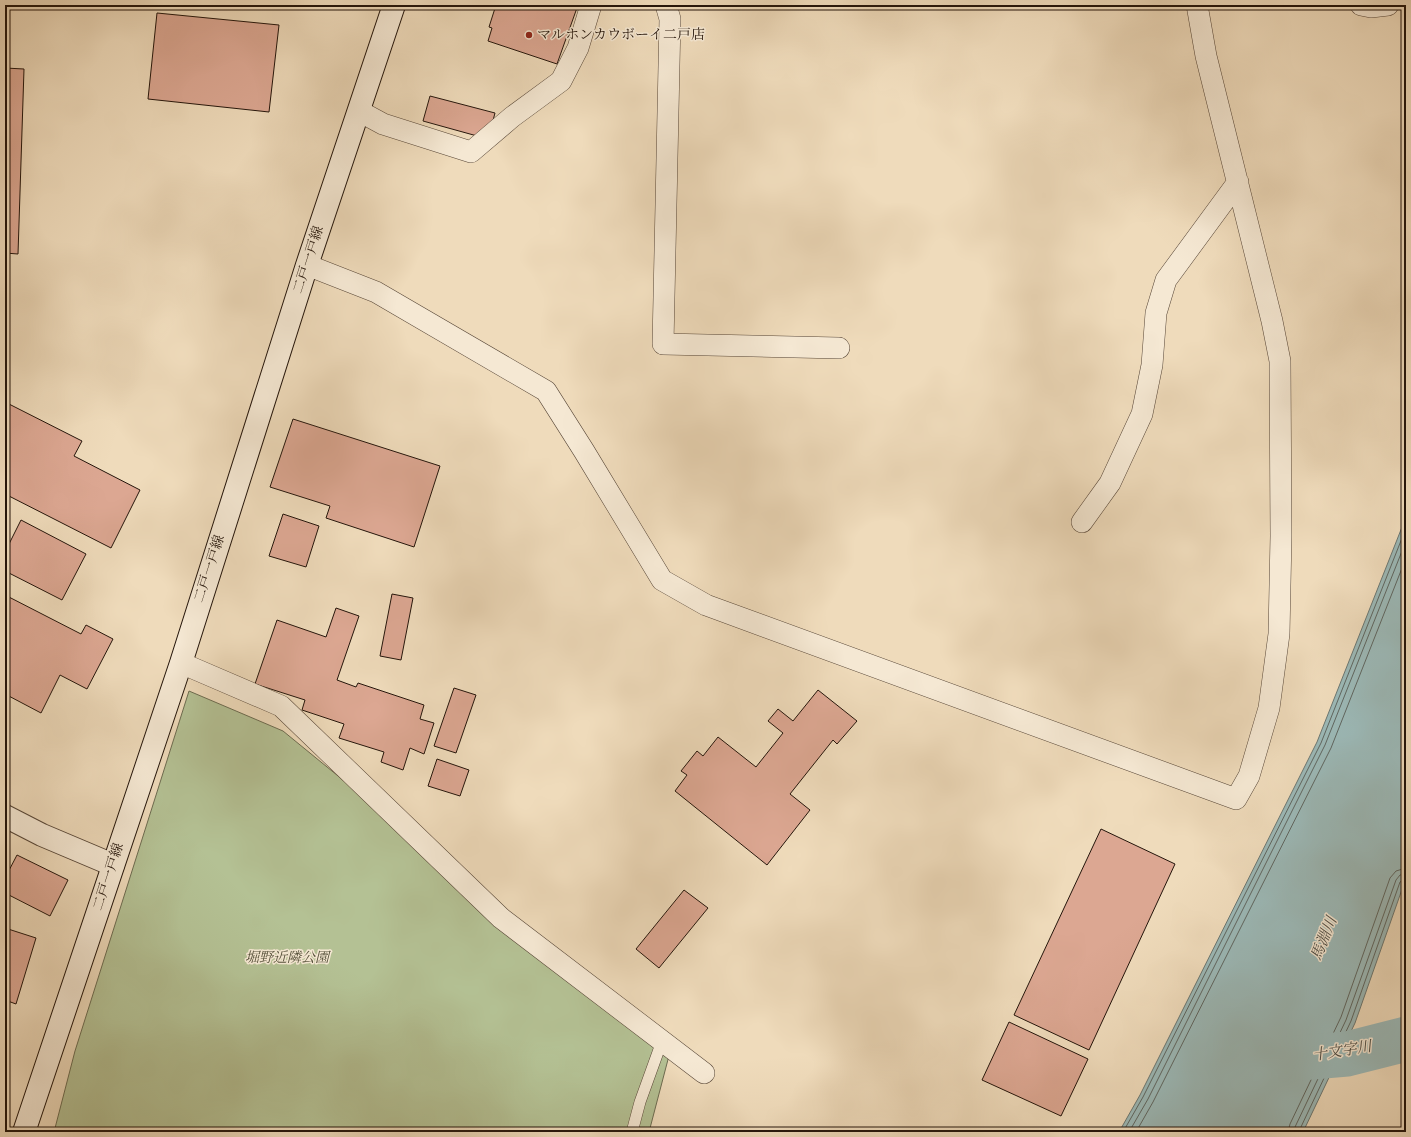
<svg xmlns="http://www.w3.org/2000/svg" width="1411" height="1137" font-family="Vollkorn,'Noto Serif JP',serif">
<rect width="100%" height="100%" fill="#efdbbb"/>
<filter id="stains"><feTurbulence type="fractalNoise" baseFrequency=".005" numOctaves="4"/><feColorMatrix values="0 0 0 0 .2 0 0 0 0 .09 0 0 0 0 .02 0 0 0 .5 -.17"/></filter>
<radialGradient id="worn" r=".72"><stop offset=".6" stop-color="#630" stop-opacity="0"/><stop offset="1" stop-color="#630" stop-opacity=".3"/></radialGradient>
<path fill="#b4c194" stroke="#6c6b50" d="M189,691L283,731L671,1048L649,1132H54L75,1051Z"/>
<path fill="#9cb9b7" stroke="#6c7772" d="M1406,517V878L1355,1023L1303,1132H1119L1140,1095L1317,742Z"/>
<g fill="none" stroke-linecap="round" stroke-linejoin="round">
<path stroke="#606761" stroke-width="1" d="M1123,1132L1143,1097L1321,743L1406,528
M1129,1132L1148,1099L1325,745L1406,541
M1136,1132L1153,1102L1331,748L1406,558
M1288,1132L1290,1124L1341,1017L1390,878L1396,871L1406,868
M1294,1132L1295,1127L1346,1020L1396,880L1400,875L1406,874
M1299,1132L1300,1129L1351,1021L1400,882L1403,880L1406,879"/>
<path stroke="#9cb9b7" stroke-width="45" d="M1277,1060L1347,1054L1406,1039"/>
</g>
<path fill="#dca792" stroke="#24150b" d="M496,5H578L557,64L488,41L492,28L489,27Z
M157,13L279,25L269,112L148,99Z
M5,68L24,69L18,254L5,253Z
M430,96L495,113L488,139L423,121Z
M5,402L82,441L74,456L140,490L111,548L5,494Z
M293,419L440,466L414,547L326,518L330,506L270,487Z
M283,514L319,526L306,567L269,556Z
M21,520L86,554L62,600L5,571V552Z
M392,594L413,598L401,660L380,656Z
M5,595L81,634L86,625L113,639L87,689L60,675L41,713L5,694Z
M336,608L359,616L337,680L356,687L358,683L424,705L420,719L434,723L424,754L410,748L403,770L381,762L384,752L339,738L344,724L302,710L305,700L255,684L277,620L326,637Z
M454,688L476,695L456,753L434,746Z
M818,690L857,721L837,744L833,740L790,794L810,810L767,865L675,791L687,775L681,771L697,751L703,756L718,737L756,767L783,733L768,721L778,709L793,721Z
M437,759L469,770L460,796L428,786Z
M1101,829L1175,864L1089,1050L1014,1015Z
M17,855L68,880L50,916L5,893V878Z
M684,890L708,908L659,968L636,949Z
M5,928L36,938L16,1004L5,1000Z
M1009,1022L1088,1059L1061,1116L982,1080Z"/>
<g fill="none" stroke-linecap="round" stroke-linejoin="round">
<g stroke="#574637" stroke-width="12">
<path id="service" d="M632,1132L640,1102L662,1041"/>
</g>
<g stroke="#574637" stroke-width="22">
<path id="minor" d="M666,5L670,19L663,344L839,348
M1361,5L1371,7L1388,5
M359,111L383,124L471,152L512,117L561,81L578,48L591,5
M307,265L376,292L546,391L584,451L662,580L706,605L1236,799L1249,776L1269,708L1279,634L1281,536L1280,361L1272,321L1206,56L1197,5
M1082,522L1110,483L1142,414L1152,365L1156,313L1166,280L1238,182
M181,663L281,706L501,918L704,1073"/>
</g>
<g stroke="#574637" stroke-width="24">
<path id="tertiary" d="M5,816L42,835L113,865"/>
</g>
<g stroke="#24150b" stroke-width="24">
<path id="secondary" d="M24,1132L181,663L307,265L394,5"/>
</g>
<use href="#service" stroke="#f5e8d3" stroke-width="11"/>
<use href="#minor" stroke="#f5e8d3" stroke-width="21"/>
<use href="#tertiary" stroke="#f5e8d3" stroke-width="22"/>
<use href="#secondary" stroke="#f5e8d3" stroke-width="22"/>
</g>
<circle fill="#8f2418" stroke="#f5e8d3" stroke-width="1.5" cx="529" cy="35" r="4"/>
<g text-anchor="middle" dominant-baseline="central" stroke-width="3" stroke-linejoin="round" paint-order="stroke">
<g font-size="14" fill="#24150b" stroke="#f5e8d3" text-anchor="start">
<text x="537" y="35">マルホンカウボーイ二戸店</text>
</g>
<g font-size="14" fill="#24150b" stroke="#f5e8d3">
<text transform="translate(309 260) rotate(-72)">二戸一戸線</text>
<text transform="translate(210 569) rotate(-72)">二戸一戸線</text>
<text transform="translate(109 877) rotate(-72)">二戸一戸線</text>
</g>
<g font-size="14" font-style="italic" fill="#56513b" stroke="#f5e8d3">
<text x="287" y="958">堀野近隣公園</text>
</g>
<g font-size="15" font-style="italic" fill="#4e4e47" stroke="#f5e8d3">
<text transform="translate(1325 939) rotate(-68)">馬淵川</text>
<text transform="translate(1342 1052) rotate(-9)">十文字川</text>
</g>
</g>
<rect width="1411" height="1137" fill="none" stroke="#efdbbb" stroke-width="20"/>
<rect x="6" y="6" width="1399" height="1125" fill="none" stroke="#24150b" stroke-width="2"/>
<rect x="10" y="10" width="1391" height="1117" fill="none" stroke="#24150b"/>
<rect width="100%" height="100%" filter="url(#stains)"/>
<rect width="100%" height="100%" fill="url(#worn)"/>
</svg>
